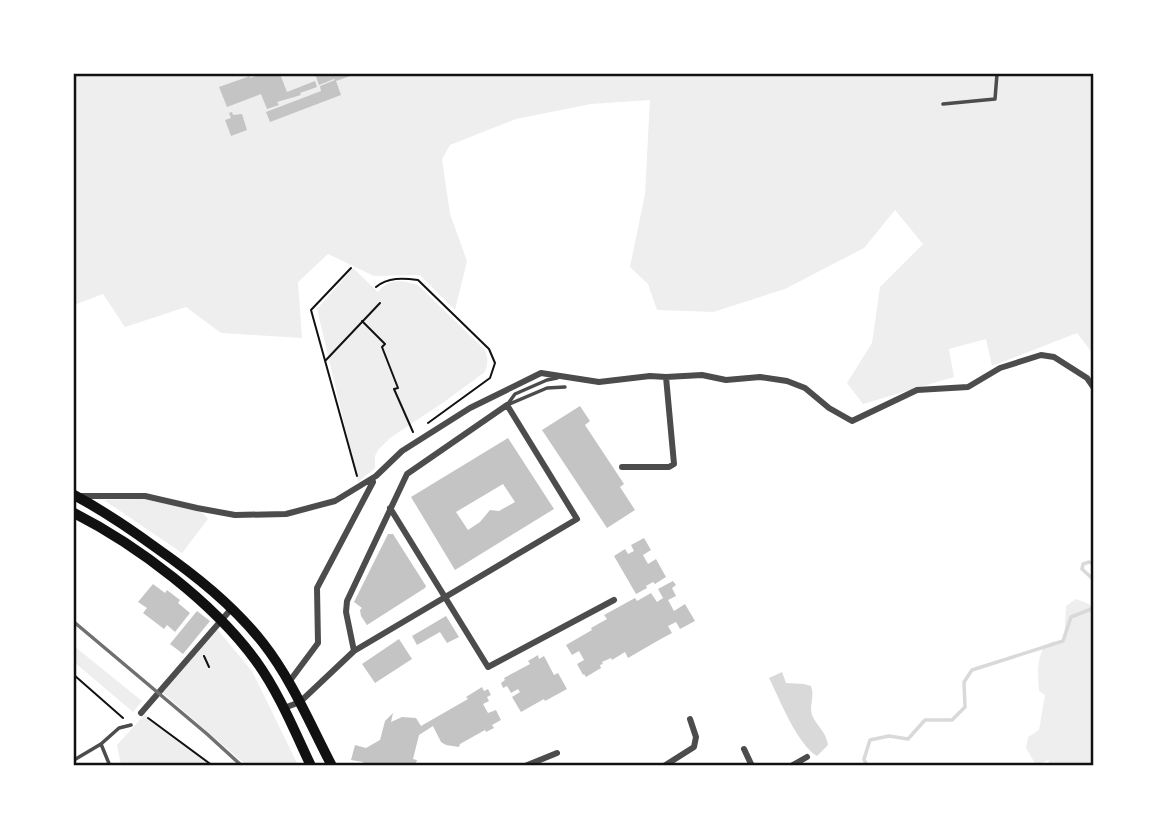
<svg xmlns="http://www.w3.org/2000/svg" width="1167" height="839" font-family="'Exo 2',sans-serif">
<rect width="100%" height="100%" fill="#fff"/>
<path fill="#eee" d="M74,74H1093V354L1077,333L992,366L986,339L949,349L954,377L863,404L847,383L872,343L880,287L923,244L895,210L864,248L785,289L713,312L657,310L648,284L630,267L645,194L650,100L591,104L516,119L450,145L442,159L450,214L467,261L455,310L420,275L374,276L328,254L298,282L302,338L221,333L186,307L125,327L103,294L74,305Z
M353,268L378,292C389,278 402,280 418,285L485,350C488,358 488,364 485,372L444,402L390,438L378,450L375,456V468L358,482L317,309Z
M143,499L201,511L208,519L182,553L104,500Z
M1076,599L1089,604L1093,608V765H1048L1049,760L1036,765L1026,748L1028,737L1039,730L1045,695L1039,691C1038,678 1035,647 1052,642C1056,641 1060,642 1064,642L1066,606Z
M217,629L252,671L298,765H246L163,693Z
M74,646L142,701L133,712L74,662Z
M145,714L210,765H121L117,745Z"/>
<path fill="#d9d9d9" d="M782,672L786,683L804,684L811,686C815,696 809,705 812,715C817,727 826,731 828,745L817,756C797,744 780,700 769,678Z"/>
<g fill="none" stroke-linecap="round" stroke-linejoin="round">
<path stroke="#d9d9d9" stroke-width="3.5" d="M1094,564L1089,562L1083,564L1082,569L1094,580
M867,766L864,759L870,740L889,736L908,739L925,720H952L965,707L964,682L972,670L1063,641L1071,617L1094,608"/>
</g>
<path fill="#c4c4c4" fill-rule="evenodd" d="M262,74H280L287,92L315,81L317,87L300,93L301,95L277,102L279,105L267,109L261,94L227,107L219,87L250,76V78Z
M315,74H356L336,81L341,95L270,122L266,112L321,91L320,86L335,80L334,79L319,85Z
M232,112L233,115L242,114L247,130L231,136L225,120L231,118L229,113Z
M580,406L590,421L585,425L624,484L620,487L635,510L607,528L542,430Z
M508,438L554,509L455,570L411,497ZM503,484L515,502L499,511L490,510L480,522L468,530L456,512Z
M388,534H393L426,586L425,588L367,625L361,616L360,610L362,608L354,602Z
M644,538L651,550L643,555L648,564L656,559L666,577L655,584L653,582L646,586L647,588L636,594L614,556L625,549L628,554L634,551L631,545Z
M673,581L676,585L672,588L676,596L668,600L674,611L685,604L695,621L680,629L676,622L668,626L672,633L659,640L628,658L625,652L612,660L611,658L602,662L603,664L600,665L601,668L586,677L584,674L583,675L577,664L584,660L579,651L572,655L566,645L592,630L591,628L607,619L604,615L635,598L637,601L651,593L657,602L663,598L658,589Z
M153,584L165,593L167,590L180,600L178,603L190,613L175,632L167,625L164,629L143,613L147,608L138,602Z
M197,611L210,621L183,654L170,644Z
M446,616L459,637L447,643L440,632L417,645L412,636Z
M399,639L412,659L375,683L362,664Z
M538,655L539,659L544,656L554,675L558,673L567,689L545,701L544,699L521,712L512,697L520,692L518,689L511,693L507,686L503,688L501,683L505,680L504,678L530,664L528,661Z
M482,687L484,691L488,689L491,695L487,697L489,701L483,704L488,713L496,710L501,720L492,725L494,728L486,732L485,730L460,744L459,747L446,745L441,742L433,726L419,735L413,759L417,760L415,766H365L363,762L351,760L355,745L366,748L380,740L385,721L393,713L391,722L402,717L416,718L421,726L468,699L466,697Z"/>
<g fill="none" stroke-linecap="round" stroke-linejoin="round">
<path stroke="#111" stroke-width="2" d="M351,268L311,310L357,476
M376,287C388,277 403,278 418,280L489,349L495,363L490,378L428,423
M362,321L385,344L382,347L398,388L394,389L413,432
M326,360L380,303
M204,656L209,667
M74,675L123,718
M148,718L213,766"/>
<path stroke="#4c4c4c" stroke-width="3.5" d="M943,104L995,99L997,74
M557,378L547,380L515,394L507,405L547,388L565,387
M101,744L110,766
M74,760L101,744L119,728L131,725"/>
<path stroke="#4c4c4c" stroke-width="6" d="M622,467H669L674,464L666,377
M81,496H145L197,508L235,515L286,514L335,501L376,476L402,451L470,408L541,373L599,382L650,376L666,377L702,375L726,380L760,377L787,381L805,388L829,408L852,421L917,390L968,387L1000,368L1041,355L1054,357L1087,378L1094,388
M390,508L488,667L614,600
M289,682L318,643L317,588L373,482
M284,708L300,702L354,651L577,519L507,405L407,474L347,601L346,612L354,651
M141,713L232,608
M744,749L752,766
M525,766L557,753
M664,766L694,747L696,737L690,719
M791,766L807,757"/>
<path stroke="#111" stroke-width="10" d="M74,495C102,510 129,528 155,547C195,575 233,605 263,643C292,680 310,724 332,766
M74,513C137,545 214,603 256,661C279,693 294,730 311,766"/>
<path stroke="#707070" stroke-width="3.5" d="M74,622L207,734L242,766"/>
</g>
<rect width="1167" height="839" fill="none" stroke="#ffffff" stroke-width="150"/>
<rect x="75" y="75" width="1017" height="689" fill="none" stroke="#111" stroke-width="2.5"/>
</svg>
